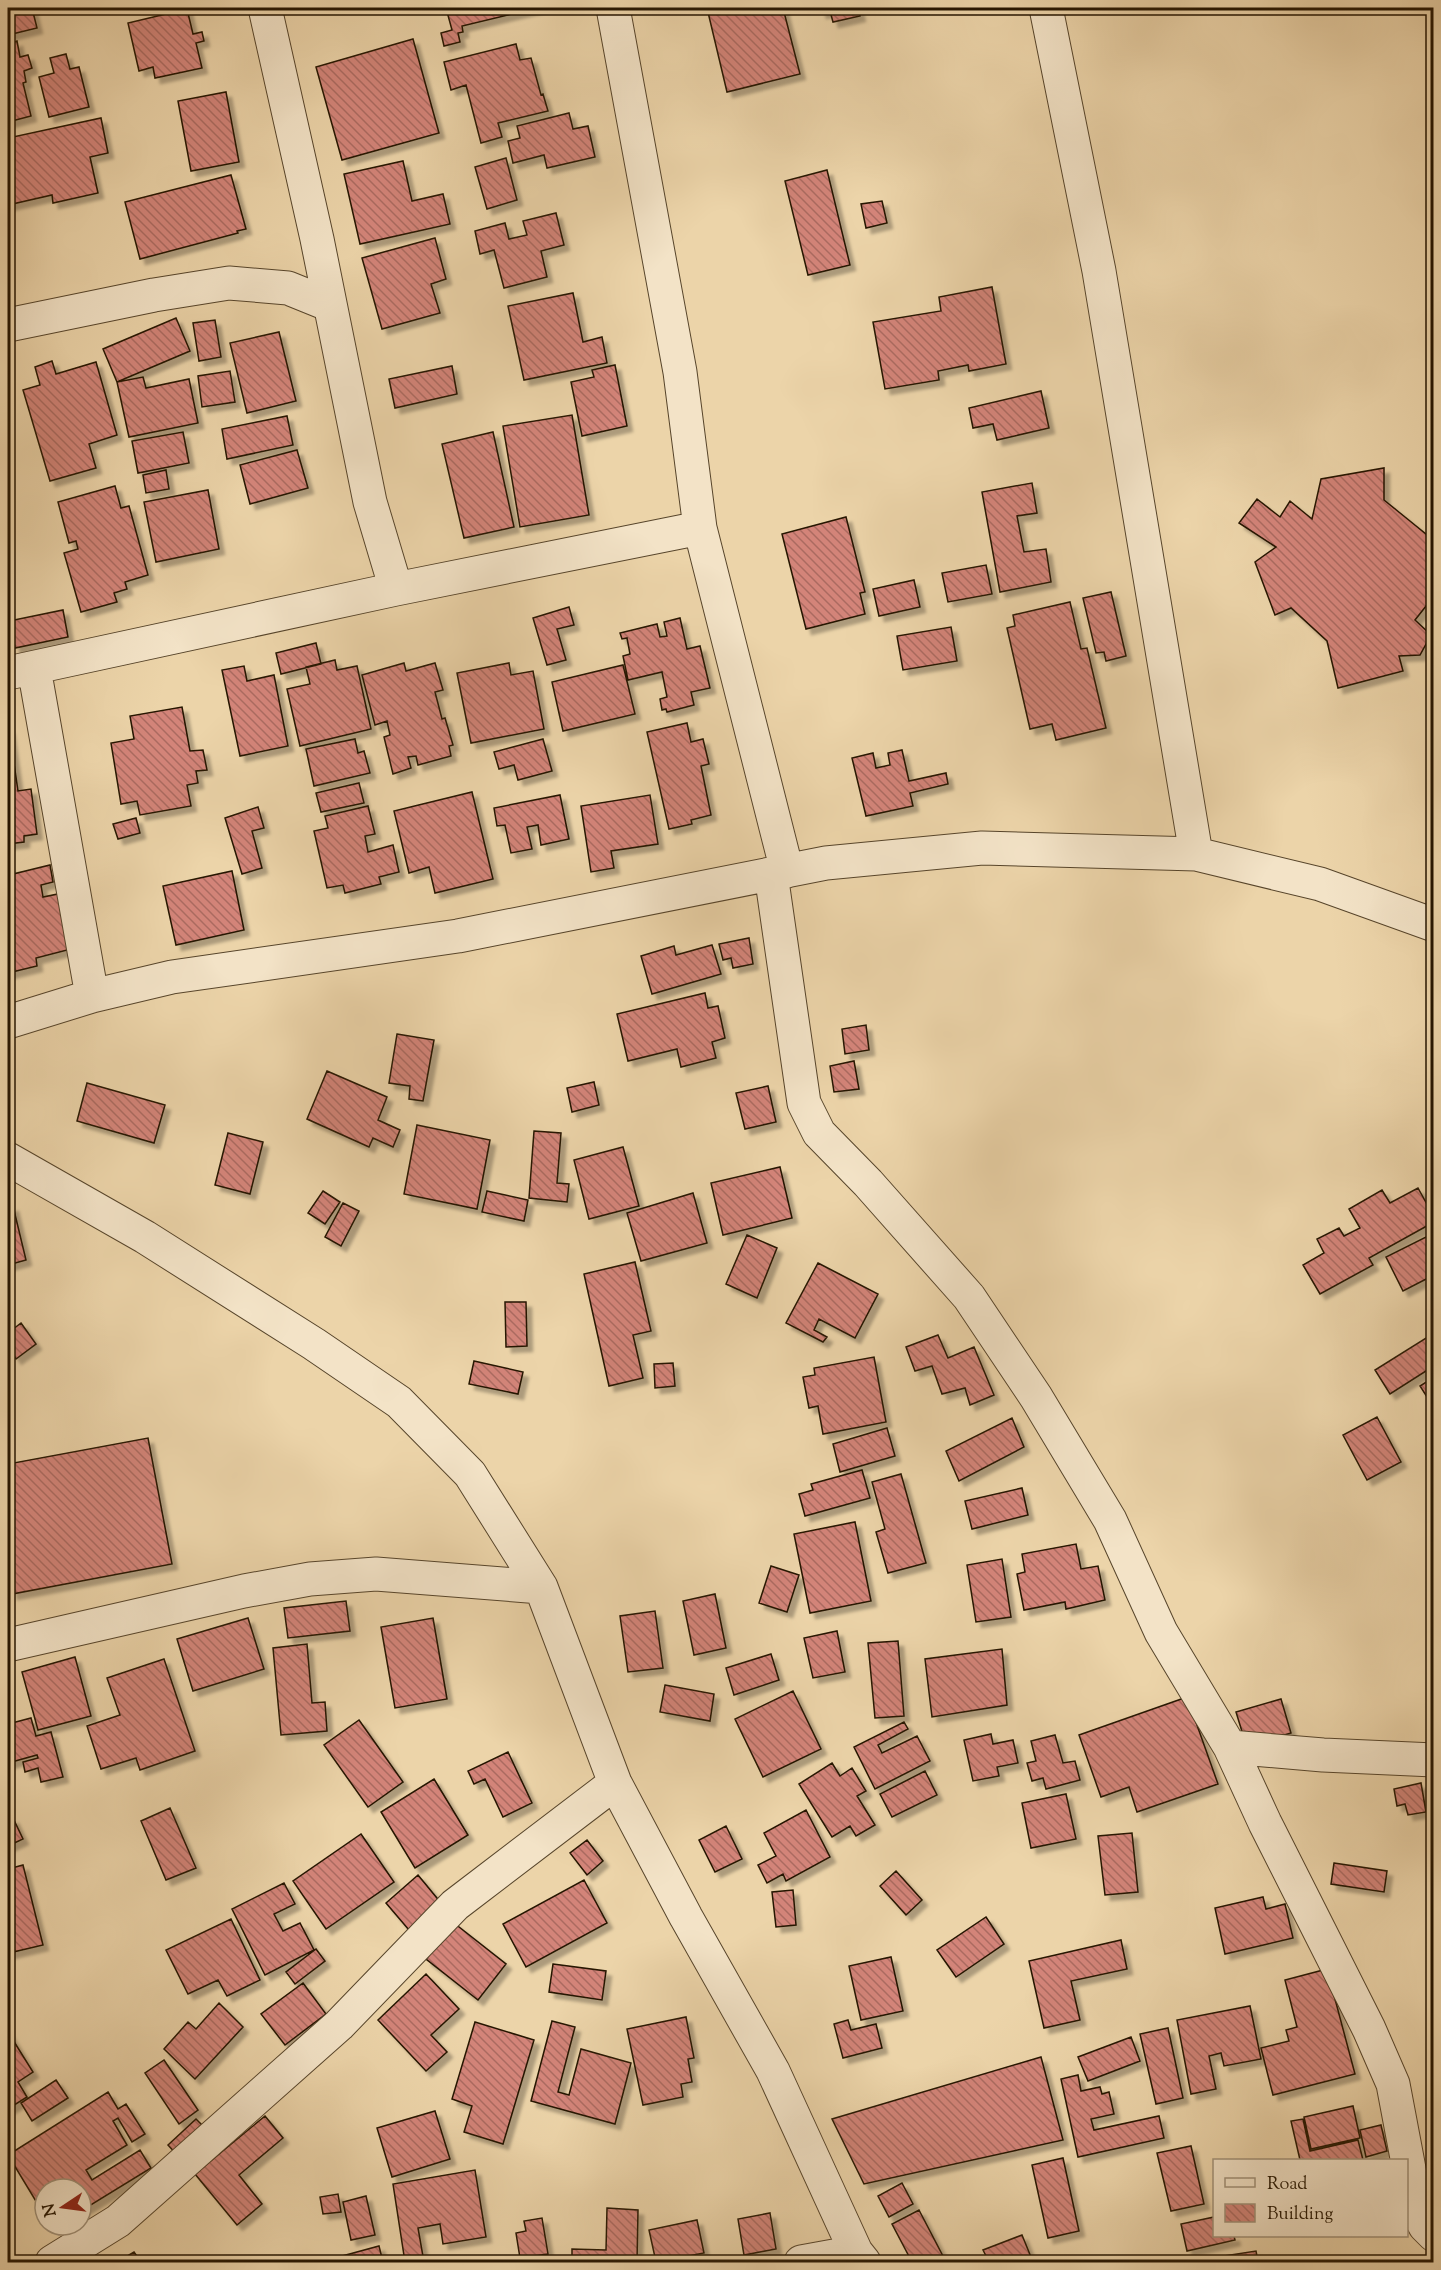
<svg xmlns="http://www.w3.org/2000/svg" width="1441" height="2270" font-family="'Sorts Mill Goudy',serif">
<defs>
<pattern id="building-back-hatch" width="6" height="6" patternUnits="userSpaceOnUse" patternTransform="scale(1.5)"><rect width="6" height="6" fill="#d38479"/><path d="M-1 5l2 2M0 0l6 6M5-1l2 2" fill="none" stroke="#ab6b61"/></pattern>
<filter id="shadow"><feDropShadow dx="5.5" dy="5.5" stdDeviation="1.5" flood-color="#0004"/></filter>
</defs>
<rect width="100%" height="100%" fill="#ecd4a9"/>
<filter id="stains"><feTurbulence type="fractalNoise" baseFrequency=".00333" numOctaves="4"/><feColorMatrix values="0 0 0 0 .2 0 0 0 0 .09 0 0 0 0 .02 0 0 0 .5 -.17"/></filter>
<radialGradient id="worn" r=".72"><stop offset=".6" stop-color="#630" stop-opacity="0"/><stop offset="1" stop-color="#630" stop-opacity=".3"/></radialGradient>
<path fill="url(#building-back-hatch)" stroke="#251501" stroke-width="1.5" filter="url(#shadow)" d="M8,8H32L37,28L8,35Z
M446,8H537L462,26L463,32L458,33L460,42L444,46L441,33L452,30Z
M707,8H783L800,74L727,92Z
M820,8H858L860,16L833,22L830,11L821,13Z
M187,9L193,34L202,32L204,41L196,43L202,68L155,78L153,67L139,71L128,23Z
M413,39L439,133L342,160L316,67Z
M17,41L20,57L28,55L32,68L24,71L26,82L23,83L31,116L8,122V44Z
M516,44L520,60L531,58L541,95L543,94L548,111L498,123L502,137L481,143L466,85L451,90L444,62Z
M66,54L70,69L79,67L89,107L49,117L39,77L54,73L50,58Z
M226,92L239,162L191,171L178,101Z
M569,113L573,129L588,126L595,157L547,168L544,155L513,163L508,141L520,138L517,126Z
M101,118L108,153L90,157L98,193L53,203L52,195L8,205V138Z
M506,158L517,200L487,209L475,167Z
M403,161L412,201L443,194L450,224L360,244L344,174Z
M827,170L850,265L808,275L785,181Z
M231,175L246,229L237,231L238,233L140,259L125,202Z
M882,201L887,223L866,228L861,204Z
M556,213L564,245L541,251L547,277L504,288L494,250L480,254L475,231L505,223L509,239L527,235L523,221Z
M435,238L446,279L431,284L440,313L382,329L362,258Z
M992,287L1006,364L969,371L968,365L938,371L939,380L885,389L873,322L941,311L939,297Z
M573,293L583,342L602,337L607,363L524,380L508,306Z
M176,318L190,351L117,382L103,349Z
M215,320L221,357L199,361L193,323Z
M279,332L296,401L247,413L230,343Z
M52,361L56,374L96,362L117,435L89,444L96,468L50,481L23,390L40,385L35,367Z
M615,365L627,426L582,436L571,382L594,377L592,370Z
M452,366L457,394L395,408L389,379Z
M230,371L235,402L202,407L198,376Z
M143,377L146,388L189,379L198,423L129,437L117,382Z
M1041,391L1049,428L997,440L993,424L973,428L969,408Z
M572,415L589,515L520,527L503,426Z
M287,416L293,445L227,459L222,429Z
M183,432L189,463L138,473L132,441Z
M493,432L514,527L464,538L442,444Z
M297,450L308,488L250,504L240,465Z
M1384,468V500L1426,534L1434,533V596L1415,620L1431,635L1420,655L1399,656L1403,671L1338,688L1327,641L1291,608L1275,615L1255,562L1276,547L1239,523L1257,499L1280,517L1290,501L1312,519L1321,479Z
M166,470L169,489L146,493L143,475Z
M1032,483L1037,513L1017,516L1024,552L1046,549L1051,582L1000,592L982,492Z
M115,486L121,508L129,506L148,575L125,582L127,589L114,593L117,602L81,612L64,553L78,549L76,541L69,543L58,502Z
M208,490L219,549L156,562L144,502Z
M846,517L865,592L860,593L865,614L806,629L782,534Z
M986,565L992,594L948,602L942,573Z
M914,580L920,607L879,616L873,589Z
M1111,592L1126,656L1106,661L1104,652L1096,653L1083,598Z
M1070,602L1081,649L1087,648L1106,728L1056,740L1052,724L1030,729L1007,628L1015,626L1013,615Z
M569,607L574,625L557,629L566,660L547,665L533,618Z
M63,610L68,637L15,648L9,621Z
M680,618L687,649L700,646L710,688L691,692L694,705L667,712L666,709L662,710L660,699L667,697L662,672L628,680L623,656L630,654L627,638L622,639L620,633L657,624L660,637L667,636L664,622Z
M951,627L957,661L903,670L897,636Z
M316,643L321,664L281,674L276,653Z
M335,660L337,670L357,666L371,729L300,746L287,689L310,684L306,667Z
M404,663L406,671L435,663L443,690L435,692L442,719L445,718L453,745L449,746L451,756L418,765L416,756L408,757L411,768L393,774L384,737L390,735L387,721L375,725L362,675Z
M509,663L511,675L533,671L544,729L471,743L457,673Z
M623,665L635,714L563,731L552,682Z
M244,666L247,681L274,675L288,746L240,756L222,670Z
M182,707L190,751L203,750L207,770L196,771L198,783L187,785L191,806L140,815L137,801L121,804L111,743L134,739L130,716Z
M687,723L691,742L703,739L709,764L701,766L711,815L691,820L692,824L669,829L647,732Z
M8,729H9L18,791L31,789L37,834L24,836V842L8,844Z
M355,739L358,753L364,751L370,773L314,786L306,749Z
M543,739L552,771L518,780L514,765L499,769L494,752Z
M902,750L909,781L946,773L948,784L910,793L913,806L866,816L852,758L873,753L876,768L890,765L888,753Z
M359,783L364,803L321,812L316,793Z
M472,792L493,879L435,893L429,867L409,873L394,811Z
M560,795L569,839L541,845L538,825L527,827L532,849L511,853L505,825L497,826L494,808Z
M650,795L658,844L611,851L614,868L591,872L581,806Z
M368,806L375,834L365,836L368,852L393,845L399,872L379,877L381,884L345,893L343,885L327,888L314,831L328,828L325,816Z
M258,807L264,828L252,831L262,868L242,874L225,818Z
M136,818L140,833L118,839L113,824Z
M50,865L53,882L41,885L43,897L58,894L71,949L36,958L37,966L8,973V869L11,868L13,874Z
M232,871L244,930L176,945L163,886Z
M749,938L753,964L733,968L731,958L723,960L719,944Z
M712,945L721,974L652,994L641,956L674,946L676,955Z
M705,993L708,1008L718,1006L725,1038L712,1042L716,1058L681,1067L677,1049L628,1061L617,1014Z
M866,1025L869,1050L845,1054L842,1029Z
M397,1034L434,1040L423,1101L409,1099L410,1086L389,1083Z
M854,1061L859,1089L834,1092L830,1066Z
M327,1071L387,1097L378,1120L400,1130L393,1147L373,1138L369,1147L307,1119Z
M594,1082L599,1105L572,1112L567,1088Z
M87,1083L165,1105L154,1143L77,1121Z
M768,1086L776,1122L745,1129L736,1093Z
M417,1125L490,1140L477,1209L404,1194Z
M534,1131L561,1133L557,1183L569,1184L567,1202L529,1198Z
M228,1133L263,1142L250,1194L215,1185Z
M623,1147L639,1206L589,1219L574,1160Z
M780,1167L792,1218L723,1235L711,1183Z
M1418,1188L1434,1217V1222L1369,1258L1373,1265L1320,1294L1303,1265L1324,1253L1317,1239L1339,1228L1344,1236L1360,1228L1349,1209L1382,1190L1390,1203Z
M323,1191L340,1202L325,1224L308,1213Z
M487,1191L528,1200L524,1221L482,1212Z
M693,1193L707,1243L641,1261L627,1213Z
M343,1203L359,1211L341,1246L325,1237Z
M13,1206L26,1260L8,1265V1207Z
M747,1235L777,1248L757,1298L726,1284Z
M1426,1237L1431,1247L1434,1246V1275L1403,1291L1386,1257Z
M635,1262L651,1331L633,1335L643,1378L609,1386L584,1274Z
M818,1263L878,1294L855,1338L819,1319L814,1330L827,1337L823,1342L786,1323Z
M505,1302H526L527,1346L506,1347Z
M21,1323L36,1344L16,1359L8,1347V1333Z
M1434,1333V1375L1429,1369L1390,1394L1375,1370Z
M938,1335L948,1358L974,1347L994,1395L970,1405L965,1388L942,1394L932,1366L915,1371L906,1347Z
M874,1357L886,1422L823,1434L818,1406L809,1408L803,1377L815,1375L814,1368Z
M474,1361L523,1372L518,1394L469,1384Z
M673,1363L675,1386L655,1388L654,1364Z
M1434,1377V1408L1420,1386Z
M1377,1417L1401,1462L1367,1480L1343,1435Z
M1012,1418L1024,1447L959,1481L946,1451Z
M887,1428L895,1456L840,1472L833,1444Z
M148,1438L172,1564L12,1594L8,1572V1464Z
M862,1470L870,1498L805,1516L799,1494L813,1490L811,1484Z
M901,1474L926,1563L888,1573L876,1532L885,1529L872,1482Z
M1022,1488L1028,1515L972,1529L965,1501Z
M855,1522L871,1601L810,1613L794,1534Z
M1076,1544L1081,1569L1098,1566L1105,1600L1066,1609L1065,1602L1024,1610L1017,1574L1025,1572L1022,1554Z
M1002,1559L1011,1617L976,1622L967,1565Z
M771,1566L799,1575L787,1612L759,1603Z
M715,1594L726,1648L694,1655L683,1601Z
M346,1601L350,1631L288,1638L284,1608Z
M655,1611L663,1668L628,1672L620,1616Z
M248,1618L264,1669L193,1691L177,1639Z
M433,1618L447,1699L395,1708L381,1627Z
M837,1631L845,1672L813,1678L804,1638Z
M898,1641L904,1716L875,1718L868,1643Z
M1434,1643V1667H1433L1428,1645Z
M307,1644L312,1703L325,1702L327,1731L281,1735L273,1648Z
M1002,1649L1007,1705L932,1717L925,1659Z
M771,1654L779,1680L734,1695L726,1668Z
M75,1657L91,1716L38,1730L22,1672Z
M164,1659L195,1751L140,1770L136,1758L101,1769L87,1726L120,1715L107,1678Z
M665,1685L714,1694L710,1721L660,1712Z
M793,1691L821,1749L763,1777L735,1719Z
M1187,1697L1218,1784L1137,1812L1129,1787L1101,1797L1079,1735Z
M1281,1699L1291,1733L1261,1742L1244,1738L1236,1712Z
M31,1718L36,1736L51,1732L63,1777L41,1782L38,1768L25,1772L23,1762L38,1758L37,1755L8,1763V1724Z
M359,1720L403,1782L368,1807L324,1745Z
M904,1722L908,1729L878,1745L882,1753L917,1736L930,1761L875,1789L854,1747Z
M991,1734L993,1744L1013,1740L1018,1763L997,1767L999,1776L973,1781L964,1740Z
M1055,1735L1063,1763L1075,1761L1080,1780L1046,1789L1043,1778L1032,1781L1027,1763L1036,1761L1031,1741Z
M508,1752L532,1803L503,1817L485,1779L474,1784L468,1771Z
M832,1763L840,1776L852,1768L866,1791L857,1796L875,1825L856,1836L850,1826L832,1837L799,1784Z
M925,1771L937,1795L892,1817L880,1794Z
M434,1779L468,1835L415,1868L381,1812Z
M1421,1783L1426,1812L1408,1815L1405,1804L1397,1806L1394,1789Z
M1066,1794L1076,1839L1031,1848L1022,1803Z
M170,1808L196,1868L166,1880L141,1821Z
M806,1810L830,1857L786,1881L783,1874L767,1883L758,1865L776,1856L764,1833Z
M13,1818L23,1839L8,1846V1821Z
M726,1826L742,1859L715,1872L699,1840Z
M1132,1833L1138,1892L1105,1895L1098,1836Z
M361,1834L394,1882L326,1929L293,1881Z
M587,1840L603,1861L587,1875L570,1853Z
M1434,1856V1877L1428,1857Z
M1334,1863L1387,1871L1384,1892L1331,1884Z
M23,1865L43,1945L9,1953L8,1869Z
M896,1871L922,1900L906,1915L880,1886Z
M418,1875L441,1903L409,1930L386,1903Z
M584,1880L607,1923L526,1967L503,1924Z
M284,1883L295,1904L274,1914L283,1931L300,1923L314,1950L265,1975L232,1909Z
M793,1890L796,1925L776,1927L772,1892Z
M1263,1897L1266,1909L1285,1904L1293,1938L1225,1954L1215,1908Z
M986,1917L1004,1944L956,1977L937,1950Z
M231,1919L260,1980L227,1996L218,1980L188,1994L166,1950Z
M454,1923L506,1964L478,2000L426,1959Z
M1121,1940L1127,1969L1071,1981L1080,2020L1044,2028L1029,1961Z
M316,1949L325,1961L295,1984L286,1972Z
M891,1957L903,2011L861,2020L849,1966Z
M553,1964L606,1971L602,2000L549,1992Z
M1327,1969L1355,2074L1273,2095L1261,2048L1289,2041L1286,2030L1297,2027L1285,1980Z
M426,1974L459,2009L431,2035L447,2052L426,2071L378,2020Z
M303,1983L326,2014L285,2045L261,2014Z
M219,2003L243,2027L195,2079L164,2049L188,2022L196,2029Z
M1250,2006L1261,2059L1224,2066L1221,2053L1209,2056L1216,2089L1191,2094L1177,2020Z
M686,2017L694,2058L688,2059L692,2082L681,2084L683,2097L643,2105L627,2029Z
M848,2020L851,2030L876,2024L882,2048L843,2058L834,2024Z
M552,2021L575,2027L558,2092L569,2095L581,2049L631,2063L615,2124L531,2101Z
M475,2022L534,2040L503,2144L464,2132L472,2106L452,2099Z
M1168,2028L1183,2098L1156,2104L1140,2034Z
M8,2032L33,2072L18,2082L27,2097L8,2109Z
M1131,2037L1140,2061L1088,2081L1078,2057Z
M1041,2057L1063,2140L864,2184L832,2119Z
M164,2060L198,2110L179,2124L145,2073Z
M1078,2075L1081,2091L1100,2087L1102,2094L1109,2092L1114,2114L1091,2119L1094,2130L1159,2116L1164,2138L1078,2157L1061,2079Z
M56,2080L68,2098L32,2121L21,2103Z
M108,2092L118,2109L126,2104L145,2134L132,2142L118,2118L113,2121L127,2145L86,2170L92,2180L140,2150L151,2168L81,2211V2189H67L65,2186L60,2189H45V2198L37,2203L8,2155Z
M1353,2106L1360,2138L1311,2149L1304,2117Z
M435,2111L450,2159L392,2177L377,2128Z
M265,2116L283,2138L239,2175L262,2204L237,2225L195,2174Z
M196,2119L207,2130L179,2157L168,2145Z
M1303,2119L1310,2151L1358,2140L1363,2160H1300L1291,2121Z
M1381,2125L1387,2151L1366,2157L1360,2130Z
M1191,2146L1204,2204L1171,2211L1157,2153Z
M1063,2158L1079,2231L1048,2238L1032,2165Z
M475,2170L486,2237L443,2244L440,2224L418,2228L424,2262H405L393,2184Z
M902,2183L913,2204L889,2217L878,2196Z
M338,2194L341,2212L323,2214L320,2197Z
M366,2196L375,2235L351,2240L343,2202Z
M607,2208L638,2210L637,2262H572V2249L606,2250Z
M919,2210L945,2260L941,2262H912L892,2224Z
M770,2213L776,2249L744,2255L738,2219Z
M1214,2217V2236H1234L1235,2240L1187,2251L1181,2224Z
M542,2218L548,2254L520,2258L516,2233L526,2231L524,2221Z
M697,2220L704,2253L656,2262L649,2230Z
M1022,2235L1033,2262H989L983,2250Z
M379,2246L383,2262H332L331,2259Z
M1256,2251L1258,2262H1185Z
M134,2252L141,2262H117Z"/>
<g fill="none" stroke-linecap="round" stroke-linejoin="round">
<g stroke="#57452b" stroke-width="35">
<path id="minor" d="M265,8L317,239L370,502L396,589
M613,8L680,372L700,528L787,871
M1046,8L1099,271L1196,854
M8,325L154,295L229,283L288,288L330,305
M34,668L92,996
M8,673L396,589L700,528
M771,874L804,1103L819,1133L868,1183L969,1297L1036,1397L1110,1520L1161,1632L1230,1747L1265,1823L1369,2029L1393,2084L1417,2211L1425,2226L1434,2235
M8,1022L92,996L172,977L458,936L826,863L982,848L1196,854L1320,884L1434,925
M8,1159L145,1237L314,1344L399,1402L470,1474L541,1587L615,1783L686,1917L773,2071L856,2252L864,2262
M8,1645L244,1591L310,1579L376,1574L541,1587
M1230,1747L1323,1755L1434,1760
M52,2262L118,2221L339,2025L455,1905L615,1783
M801,2262L856,2252"/>
</g>
<use href="#minor" stroke="#f3e3c7" stroke-width="33"/>
</g>
<rect width="1441" height="2270" fill="none" stroke="#ecd4a9" stroke-width="30"/>
<rect x="9" y="9" width="1423" height="2252" fill="none" stroke="#251501" stroke-width="3"/>
<rect x="15" y="15" width="1411" height="2240" fill="none" stroke="#251501" stroke-width="1.5"/>
<rect x="1213" y="2159" width="195" height="78" fill="#f3e3c7" stroke="#a19178" stroke-width="1.5"/>
<rect x="1225" y="2178" width="30" height="9" fill="#f3e3c7" stroke="#a19178" stroke-width="1.5"/>
<text x="1267" y="2189" font-size="18" fill="#251501">Road</text>
<rect x="1225" y="2204" width="30" height="18" fill="url(#building-back-hatch)" stroke="#a19178" stroke-width="1.5"/>
<text x="1267" y="2219" font-size="18" fill="#251501">Building</text>
<g transform="translate(63 2207) rotate(257)"><circle r="28" fill="#f3e3c7" stroke="#a19178" stroke-width="1.5"/>
<path d="M0-4.5L10 22L0 15L-10 22Z" fill="#8f2418"/>
<text y="-9" font-size="16" font-weight="bold" text-anchor="middle" fill="#251501">N</text>
</g>
<rect width="100%" height="100%" filter="url(#stains)"/>
<rect width="100%" height="100%" fill="url(#worn)"/>
</svg>
